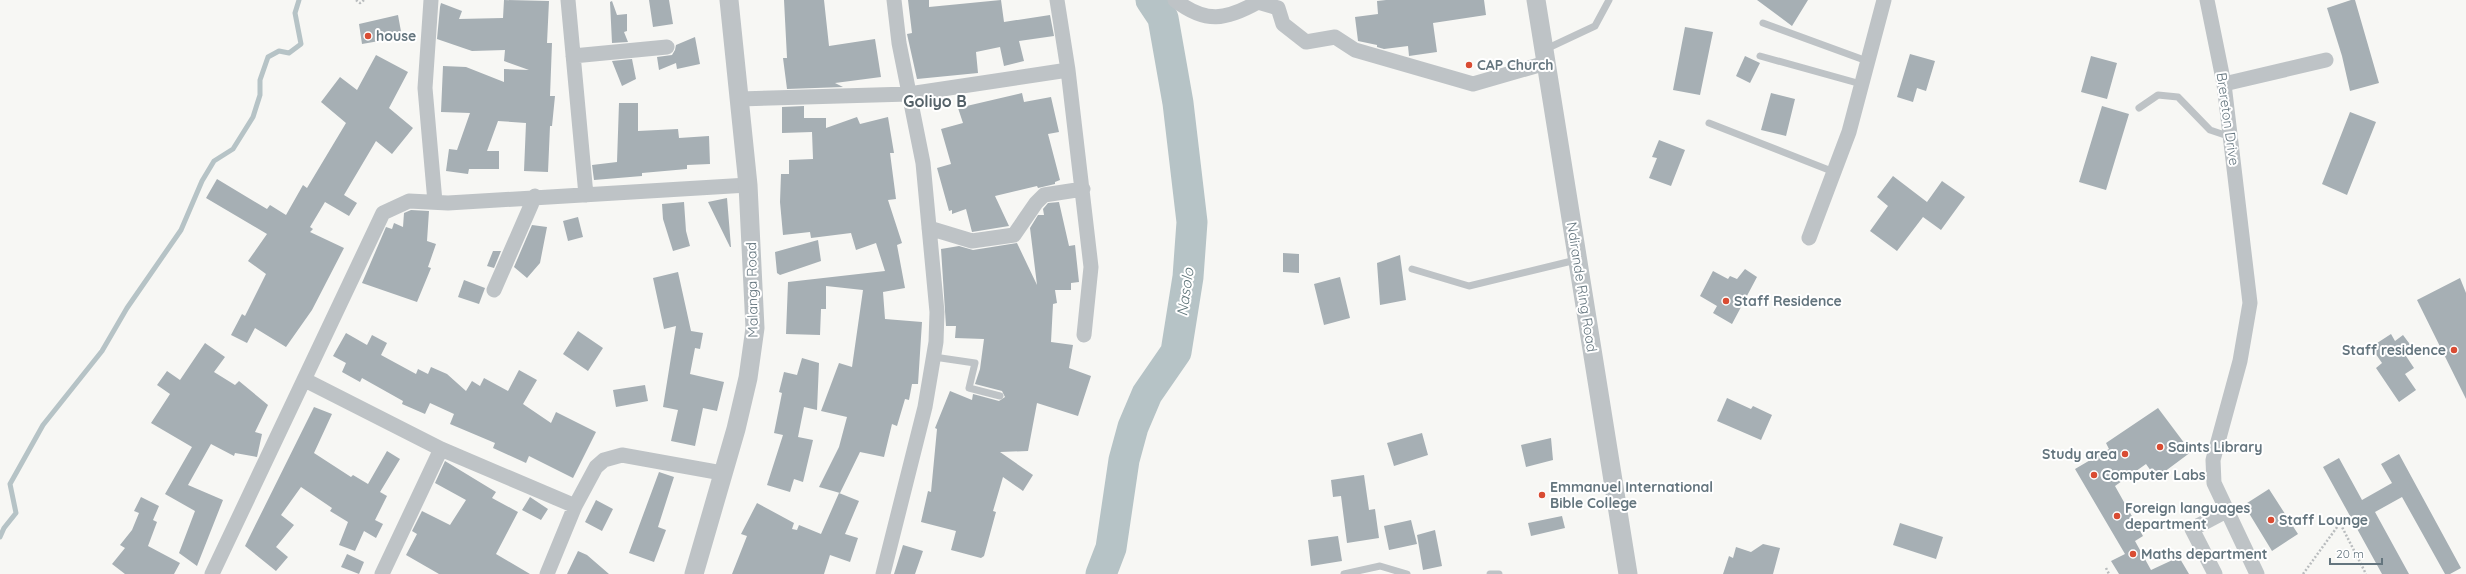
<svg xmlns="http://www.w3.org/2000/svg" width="2466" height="574" font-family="Quicksand,sans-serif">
<rect width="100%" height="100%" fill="#f7f7f4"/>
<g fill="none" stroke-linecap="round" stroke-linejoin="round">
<path stroke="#b6c3c6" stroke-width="5" d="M0,537L4,528L16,513L10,484L43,425L102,351L127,308L181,230L202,181L214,161L233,149L253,117L260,95V80L268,57L279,51L289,53L301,44L295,13L299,0"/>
<path stroke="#b6c3c6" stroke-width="31" d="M1101,574L1111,548L1124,460L1133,427L1147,394L1176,352L1188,277L1192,222L1178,103L1163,18L1151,0"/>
</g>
<path fill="#a6afb4" d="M504,0L549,1L547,43H552L550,96H555L552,126H550L548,172L524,171L526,123L498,121L487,151H499V169H469L468,174L446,171L449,149L457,150L470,113L441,112L443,66L466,67L504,82V69L529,70L504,61L505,50L472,51L437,39L440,7L441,3L462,11L459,19L503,18Z
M649,0H669L673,24L653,27Z
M784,0H824L829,46L875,39L881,77L835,83L843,87L787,89L783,58H787Z
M908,0H929V7L1001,0L1004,22L1050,15L1054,36L1019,41L1024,61L1004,66L1000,47L976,52L978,73L917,79L907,34L912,33Z
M1386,0H1484L1486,15L1433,23L1437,52L1409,56L1408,46L1384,49L1377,47V45L1358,41L1355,17L1378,14L1377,1Z
M1757,0H1808L1792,26Z
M2351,0H2355L2379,83L2350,91L2342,56L2327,8Z
M612,1L617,15L627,14V31L624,32L628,42L612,43L610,2Z
M398,15L402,37L362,44L359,24Z
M1685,27L1713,32L1700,95L1673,90Z
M695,37L700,64L677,69L676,63L659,70L657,57L672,55L675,50L676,45Z
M1910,54L1935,61L1926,91L1917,88L1913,102L1897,97Z
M376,55L408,72L389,108L413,128L392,154L376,141L344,195L357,203L349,216L325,202L310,227L313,229L310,232L344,248L312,310L286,347L255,328L247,343L231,335L242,314L245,316L266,274L248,261L267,234L206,198L217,179L267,209L270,205L286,215L303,185L307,188L346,123L321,102L340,77L357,90Z
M1745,56L1760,63L1750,83L1736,76Z
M2091,56L2117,63L2107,99L2081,92Z
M632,59L636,79L622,86L612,61Z
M1022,93L1024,102L1051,97L1059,132L1048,134L1060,180L1055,182V184L1038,188L1037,186L995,196L1009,226L972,232L966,209L952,214V210L949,211L937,168L951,164L941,129L963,123L958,108Z
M1771,93L1795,99L1786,136L1761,130Z
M619,103H638V131L678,129L679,138L709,136L710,164L687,165V169L642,173V176L594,180L592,165L617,162Z
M804,106V118H826V128L857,117L860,124L888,117L894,153H890L896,199L888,200L902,243L897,245L905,288L883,292L885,319L922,322L918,384H912L909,400L905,399L897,426L892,424L884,457L860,452L840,493L819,487L839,447L847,417L821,411L839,363L852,367L863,290L826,286V309H821L820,335L786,334L788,282L885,271L876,243L856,250L851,233L811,238L810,232L783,235L780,202L781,174H789V160L813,159L812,132L782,133V107Z
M2102,106L2129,114L2106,190L2079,182Z
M2350,112L2376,122L2347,195L2322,184Z
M1659,140L1685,150L1671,186L1649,178L1657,158L1652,157Z
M1893,176L1927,202L1942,181L1965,197L1941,230L1923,217L1897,251L1870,231L1888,206L1877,197Z
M727,198L731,247H730L708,202Z
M684,202L686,231L690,246L673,251L663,219L662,204Z
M1059,202L1069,246L1075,245L1079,282L1071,283V290H1055L1057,303L1053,304L1051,342L1073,345L1069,368L1091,376L1078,416L1037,403L1028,451L1000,452L1033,475L1023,491L1003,477L993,511L996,512L984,556L981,558L951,550L956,531L921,522L928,491L931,492L937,429L935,428L950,391L972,400L973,394L999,401L1005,397L1002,391L975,384L980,369L984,339L955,338L956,326H946L941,249L959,246L973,250L1017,243L1037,285L1030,228L1038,215H1044L1043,209L1048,203Z
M411,210L429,211L427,241L436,244L428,267L431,268L417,302L362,283L386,227L392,229L394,223L403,227L404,213Z
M578,217L583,237L568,241L563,221Z
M532,225L547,227L540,263L527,278L514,267Z
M818,240L821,261L780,275L777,273L775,252Z
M493,251H501L494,268L487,266Z
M1283,253L1299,254V273L1283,272Z
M1400,255L1406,300L1380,305L1377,263Z
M1745,269L1757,277L1732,324L1713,313L1717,306L1700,296L1713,271L1728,279L1730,276L1737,279Z
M678,272L691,331L703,333L700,349L695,348L690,374L724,382L717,411L703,408L695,446L671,441L678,410L663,407L676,326L664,329L653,278Z
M1340,277L1350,318L1324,325L1314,284Z
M2460,278L2466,293V399L2417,300Z
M464,280L485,288L479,304L458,297Z
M578,331L603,348L588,371L563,354Z
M346,333L367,345L372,335L387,343L381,355L416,374L418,369L428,374L431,367L447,374L466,391L472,381L480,386L484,378L508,391L519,370L537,380L523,404L551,423L556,412L596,432L573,478L529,456L526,463L493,448L495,443L450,424L454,414L430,403L425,414L402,404L403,401L362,378L360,382L342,372L346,363L333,356Z
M2391,334L2395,341L2403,335L2412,347L2404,353L2414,368L2405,374L2416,390L2399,402L2376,368L2382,363L2371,347Z
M205,343L225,357L214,372L235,385L239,381L268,405L255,432L262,434L257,457L235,453L234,456L211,444L188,485L223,500L197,566L179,553L195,511L165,494L192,447L151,423L170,394L157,385L167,371L180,380Z
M802,358L819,363L817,410L804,407L798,437L813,440L803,482L794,479L790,492L767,485L783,435L774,433L782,393L779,392L784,372L797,375Z
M645,385L648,401L616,407L613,390Z
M1727,398L1751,409L1753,406L1772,415L1761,440L1717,421Z
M314,407L332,414L314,453L351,477L353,475L368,484L387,451L400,459L380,492L387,496L375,520L383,524L376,538L364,531L355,551L339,545L348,522L330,511L332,508L301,487L281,515L294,525L276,547L288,557L276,571L245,546Z
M2158,408L2191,452L2156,478L2146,464L2115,486L2143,536L2135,541L2151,570L2179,557L2189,574H2119L2111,561L2125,554L2075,469L2109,449L2106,443Z
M1422,433L1428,455L1394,466L1387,443Z
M1551,438L1553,460L1526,467L1521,445Z
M2399,454L2461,568L2450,574H2445L2402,497L2375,512L2409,574H2382L2323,467L2339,458L2362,500L2392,483L2381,464Z
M445,461L496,492L492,498L518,512L496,554L530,574H439L406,555L417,534L412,531L422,511L450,525L466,500L435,483Z
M659,472L674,477L658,527L666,530L654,562L629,553Z
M1364,475L1369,510L1375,509L1379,538L1347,543L1341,496L1333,497L1331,480Z
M2269,489L2298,534L2272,551L2244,505Z
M839,493L859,501L845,534L858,538L850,562L830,555L824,574H732L747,536L741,534L757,503L794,523L792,529L797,530L799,525L821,534Z
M141,497L159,506L153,520L157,522L148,546L180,563L174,574H125L112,564L125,548L120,545L132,530L139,513L134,511Z
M530,497L548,509L541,520L522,510Z
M596,500L613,509L602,531L585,522Z
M1562,516L1565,528L1531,536L1528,523Z
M1411,520L1417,544L1389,550L1384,526Z
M1900,523L1943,537L1936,559L1893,545Z
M1435,530L1442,566L1423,570L1417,535Z
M1338,536L1342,561L1311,566L1308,540Z
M1763,544L1780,548L1773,574H1723L1729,556L1733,558L1736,547L1751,552Z
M903,545L923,551L915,574H894Z
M578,551L587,555L609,574H567Z
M347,554L364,562L359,574L341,567Z"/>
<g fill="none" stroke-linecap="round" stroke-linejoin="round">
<path stroke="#b9bcbe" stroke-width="2.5" stroke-dasharray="2 2" stroke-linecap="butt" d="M356,0L360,3L364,0
M2106,568L2109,574
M2303,574L2340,523L2366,574"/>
<path stroke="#bec3c6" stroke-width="7" d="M1763,23L1867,61
M1546,49L1595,26L1609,0
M1760,56L1861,84
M2139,108L2158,95L2178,97L2210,130L2231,137
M1709,123L1834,172
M1412,269L1469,286L1576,260
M934,357L975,363L969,388L1000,396
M1344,574L1380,566L1407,574
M1490,574H1499"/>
<path stroke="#bec3c6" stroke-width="15" d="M431,0L425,88L435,202
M568,0L586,195
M1057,0L1068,70L1091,267L1084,335
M1175,0C1206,24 1226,20 1258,2L1278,8L1283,24L1306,42L1335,37L1355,50L1473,84L1546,63
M2207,0L2224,84L2250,303L2240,361L2213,460L2214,483L2257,574
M573,56L667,47
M2224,84L2326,60
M739,99L909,94L1068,70
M929,228L972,241L1014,235L1036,203L1044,195L1083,189
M1809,238L1849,132L1884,0
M494,290L535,196
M305,380L441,449L575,506
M212,574L383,213L409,201L448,203L748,185
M382,574L441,449
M547,574L575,506L596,467L604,460L622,455L722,473
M883,574L925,407L936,342L937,312L923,163L899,43L894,0
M2215,574L2192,529L2226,511"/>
<path stroke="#bec3c6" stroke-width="19" d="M1536,0L1628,574
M694,574L736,429L748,378L755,328L748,185L729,0"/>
</g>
<g fill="#d94c33" stroke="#fff" stroke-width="1.5">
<circle cx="368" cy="36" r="4"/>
<circle cx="1469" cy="65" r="4"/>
<circle cx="1726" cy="301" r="4"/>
<circle cx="2454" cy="350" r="4"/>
<circle cx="2160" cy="447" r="4"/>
<circle cx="2125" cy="454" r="4"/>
<circle cx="2094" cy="475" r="4"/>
<circle cx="1542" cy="495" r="4"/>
<circle cx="2117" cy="516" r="4"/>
<circle cx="2271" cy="520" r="4"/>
<circle cx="2133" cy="554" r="4"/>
</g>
<g text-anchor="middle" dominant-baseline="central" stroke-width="4" stroke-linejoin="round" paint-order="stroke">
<g font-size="14" font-weight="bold" fill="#64757e" stroke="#fff" text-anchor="start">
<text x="376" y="36">house</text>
<text x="1477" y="65">CAP Church</text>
<text x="1734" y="301">Staff Residence</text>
<text x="2446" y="350" text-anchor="end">Staff residence</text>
<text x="2168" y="447">Saints Library</text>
<text x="2117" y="454" text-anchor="end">Study area</text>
<text x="2102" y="475">Computer Labs</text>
<text x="1550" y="487">Emmanuel International<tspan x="1550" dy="16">Bible College</tspan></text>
<text x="2125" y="508">Foreign languages<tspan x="2125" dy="16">department</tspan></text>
<text x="2279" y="520">Staff Lounge</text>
<text x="2141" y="554">Maths department</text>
</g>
<g font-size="14" fill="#64757e" stroke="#fff">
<text transform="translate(2228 119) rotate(82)">Brereton Drive</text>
<text transform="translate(1582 287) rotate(81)">Ndirande Ring Road</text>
<text transform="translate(752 290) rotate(-91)">Malanga Road</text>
</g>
<g font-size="15" font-style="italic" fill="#5e7478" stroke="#fff">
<text transform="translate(1185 292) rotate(-82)">Nasolo</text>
</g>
<g font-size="16" font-weight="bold" fill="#556269" stroke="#fff">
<text x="935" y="101">Goliyo B</text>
</g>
</g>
<path d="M2330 558v6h52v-6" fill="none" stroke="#64757e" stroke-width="2"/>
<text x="2336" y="558" font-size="12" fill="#64757e" stroke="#ffffff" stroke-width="3" paint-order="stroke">20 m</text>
</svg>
